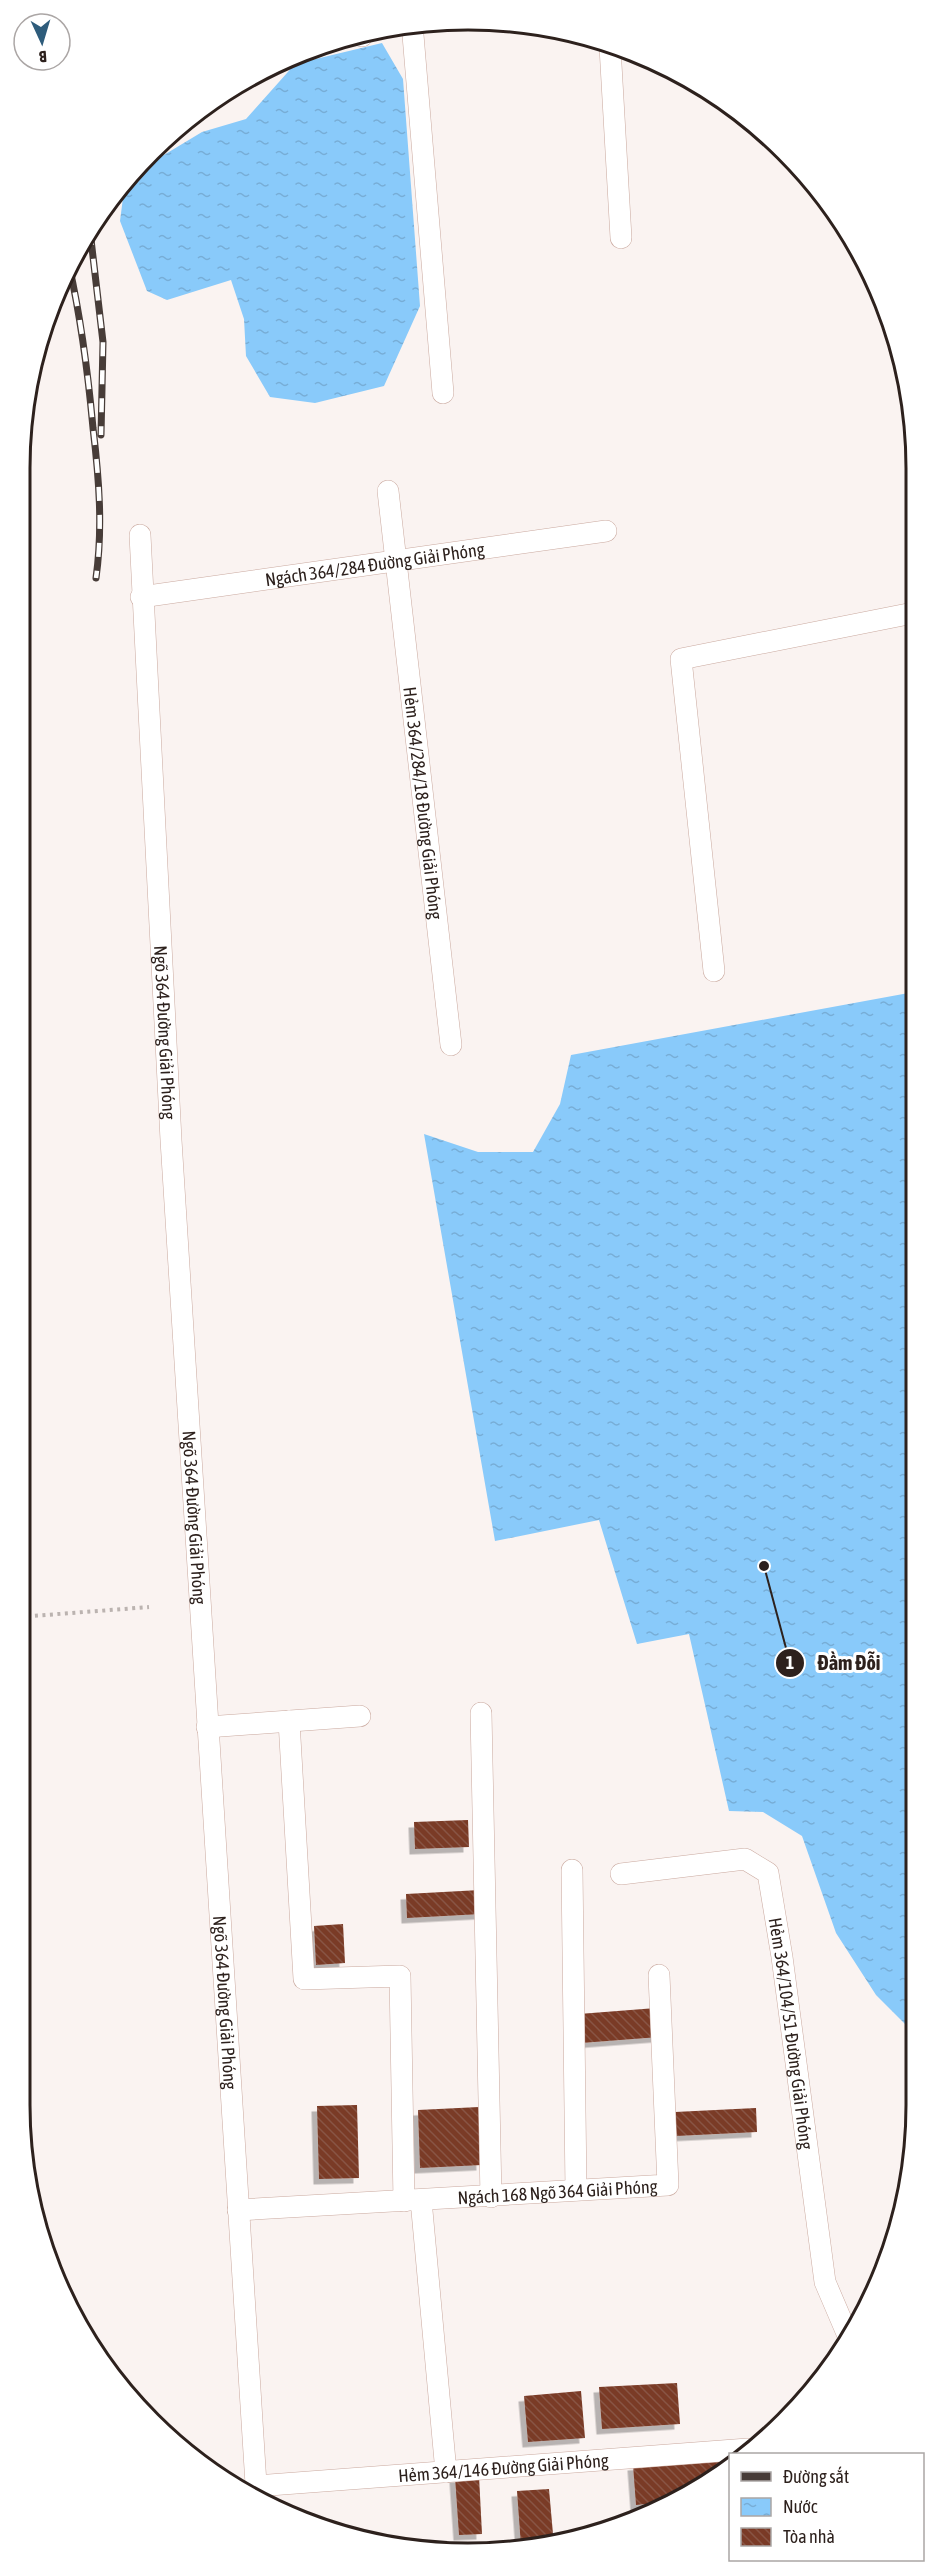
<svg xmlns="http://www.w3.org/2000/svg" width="936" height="2573" font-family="'Asap Condensed',sans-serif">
<defs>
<pattern id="water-ripples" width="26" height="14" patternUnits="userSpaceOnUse" patternTransform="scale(1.5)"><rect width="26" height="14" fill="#89cafa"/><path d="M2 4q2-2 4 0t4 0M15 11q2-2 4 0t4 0" fill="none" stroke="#77add6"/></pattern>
<pattern id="building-back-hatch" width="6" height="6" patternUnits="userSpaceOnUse" patternTransform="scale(1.5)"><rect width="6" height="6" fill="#7a3a26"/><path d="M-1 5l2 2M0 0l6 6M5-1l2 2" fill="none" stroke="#885444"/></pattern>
<filter id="shadow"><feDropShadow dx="-5.5" dy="5.5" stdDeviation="0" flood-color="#0004"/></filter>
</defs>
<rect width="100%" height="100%" fill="#faf3f1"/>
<path fill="url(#water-ripples)" d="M382,43L403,79L420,306L384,386L315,403L270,397L246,356L244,319L231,280L167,300L147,291L120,221L124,190L139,170L202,132L246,119L295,64Z
M914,992L916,2105L908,2167V2027L876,1995L836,1933L802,1836L763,1812L729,1811L689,1634L637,1644L599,1520L495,1541L424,1134L478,1152H533L560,1104L571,1055Z"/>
<path fill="url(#building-back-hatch)" filter="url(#shadow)" d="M468,1820L469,1847L415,1849L414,1822Z
M480,1890L481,1914L407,1918L406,1894Z
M343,1924L345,1963L316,1965L314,1926Z
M656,2008L659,2037L581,2043L579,2014Z
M357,2105L359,2178L319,2179L317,2106Z
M479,2107L482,2165L420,2168L418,2110Z
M756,2108L757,2132L676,2136L675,2112Z
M677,2383L680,2424L602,2429L599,2387Z
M581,2391L585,2438L528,2442L524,2396Z
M728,2457L729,2467L717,2478L674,2501L636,2505L633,2465Z
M479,2476L482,2534L459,2535L455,2477Z
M549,2489L554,2545L521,2546L517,2491Z"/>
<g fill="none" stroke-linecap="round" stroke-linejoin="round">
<g stroke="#caa99f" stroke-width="22">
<g id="service">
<path d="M412,23L443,393"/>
<path d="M362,34V36"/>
<path d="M610,47L621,238"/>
<path id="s1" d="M388,491L451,1045"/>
<path id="s2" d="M140,535L171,1140L257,2500"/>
<path id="s3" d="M141,597L606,531"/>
<path d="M714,971L681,659L913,613"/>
<path d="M481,1713L491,2197"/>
<path d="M289,1721L304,1979L400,1976L404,2201"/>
<path d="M207,1727L360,1716"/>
<path d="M572,1870L576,2190"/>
<path id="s4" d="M621,1874L745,1859L768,1873L782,1957L825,2282L849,2338"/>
<path d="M421,2200L446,2472"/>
<path id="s5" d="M238,2210L668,2185L659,1975"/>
<path id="s6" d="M256,2486L748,2449"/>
</g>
</g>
<path stroke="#bbb3b0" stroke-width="4" stroke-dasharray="3 4.5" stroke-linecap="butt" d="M20,1617L149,1607"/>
<use href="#service" stroke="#fff" stroke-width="21"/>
<g stroke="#473c38" stroke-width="7">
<path id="rail" d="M90,231L103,342L101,435
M69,265C81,319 88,373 93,428C99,478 103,528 96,578"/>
</g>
<use href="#rail" stroke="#fff" stroke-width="4.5" stroke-dasharray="14" stroke-linecap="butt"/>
</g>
<g text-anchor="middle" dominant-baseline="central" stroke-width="6" stroke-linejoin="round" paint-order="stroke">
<g font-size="18" fill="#2d211d" stroke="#fff">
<text stroke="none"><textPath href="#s3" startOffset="236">Ngách 364/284 Đường Giải Phóng</textPath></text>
<text stroke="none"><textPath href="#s1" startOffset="314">Hẻm 364/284/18 Đường Giải Phóng</textPath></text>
<text stroke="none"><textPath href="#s2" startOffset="498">Ngõ 364 Đường Giải Phóng</textPath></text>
<text stroke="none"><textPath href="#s2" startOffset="984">Ngõ 364 Đường Giải Phóng</textPath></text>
<text stroke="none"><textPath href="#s2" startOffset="1470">Ngõ 364 Đường Giải Phóng</textPath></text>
<text stroke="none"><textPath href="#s4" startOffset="314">Hẻm 364/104/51 Đường Giải Phóng</textPath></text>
<text stroke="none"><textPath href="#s5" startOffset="320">Ngách 168 Ngõ 364 Giải Phóng</textPath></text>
<text stroke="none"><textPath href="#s6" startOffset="248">Hẻm 364/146 Đường Giải Phóng</textPath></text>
</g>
</g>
<path d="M0 0H936V2573H0ZM468 30H468A438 438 0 0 1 906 468V2105A438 438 0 0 1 468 2543H468A438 438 0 0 1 30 2105V468A438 438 0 0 1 468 30Z" fill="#fff" fill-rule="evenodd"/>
<path fill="none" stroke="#2d211d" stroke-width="3" d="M468 30H468A438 438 0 0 1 906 468V2105A438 438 0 0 1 468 2543H468A438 438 0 0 1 30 2105V468A438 438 0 0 1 468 30Z"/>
<path fill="none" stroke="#2d211d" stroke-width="2" d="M764 1566L790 1663"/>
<g fill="#2d211d" stroke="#fff" stroke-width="2">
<circle cx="764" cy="1566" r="6"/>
<circle cx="790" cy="1663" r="15"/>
</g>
<g font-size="18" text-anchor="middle" font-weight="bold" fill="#fff">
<text x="790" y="1669">1</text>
</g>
<g font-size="20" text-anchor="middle" font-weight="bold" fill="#2d211d" stroke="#fff" stroke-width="6" stroke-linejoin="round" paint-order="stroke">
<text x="849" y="1670">Đầm Đỗi</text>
</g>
<rect x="729" y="2453" width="195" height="108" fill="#ffffff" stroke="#aba6a5" stroke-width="1.5"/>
<rect x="741" y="2472" width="30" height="9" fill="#473c38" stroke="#aba6a5" stroke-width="1.5"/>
<text x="783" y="2483" font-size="18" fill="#2d211d">Đường sắt</text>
<rect x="741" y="2498" width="30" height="18" fill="url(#water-ripples)" stroke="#aba6a5" stroke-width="1.5"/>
<text x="783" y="2513" font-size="18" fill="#2d211d">Nước</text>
<rect x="741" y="2528" width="30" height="18" fill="url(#building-back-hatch)" stroke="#aba6a5" stroke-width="1.5"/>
<text x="783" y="2543" font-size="18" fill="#2d211d">Tòa nhà</text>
<g transform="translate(42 42) rotate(176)"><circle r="28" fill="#ffffff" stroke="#aba6a5" stroke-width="1.5"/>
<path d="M0-4.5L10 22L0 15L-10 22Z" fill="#2e5c7b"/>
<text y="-9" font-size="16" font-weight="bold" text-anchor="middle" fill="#2d211d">B</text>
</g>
</svg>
